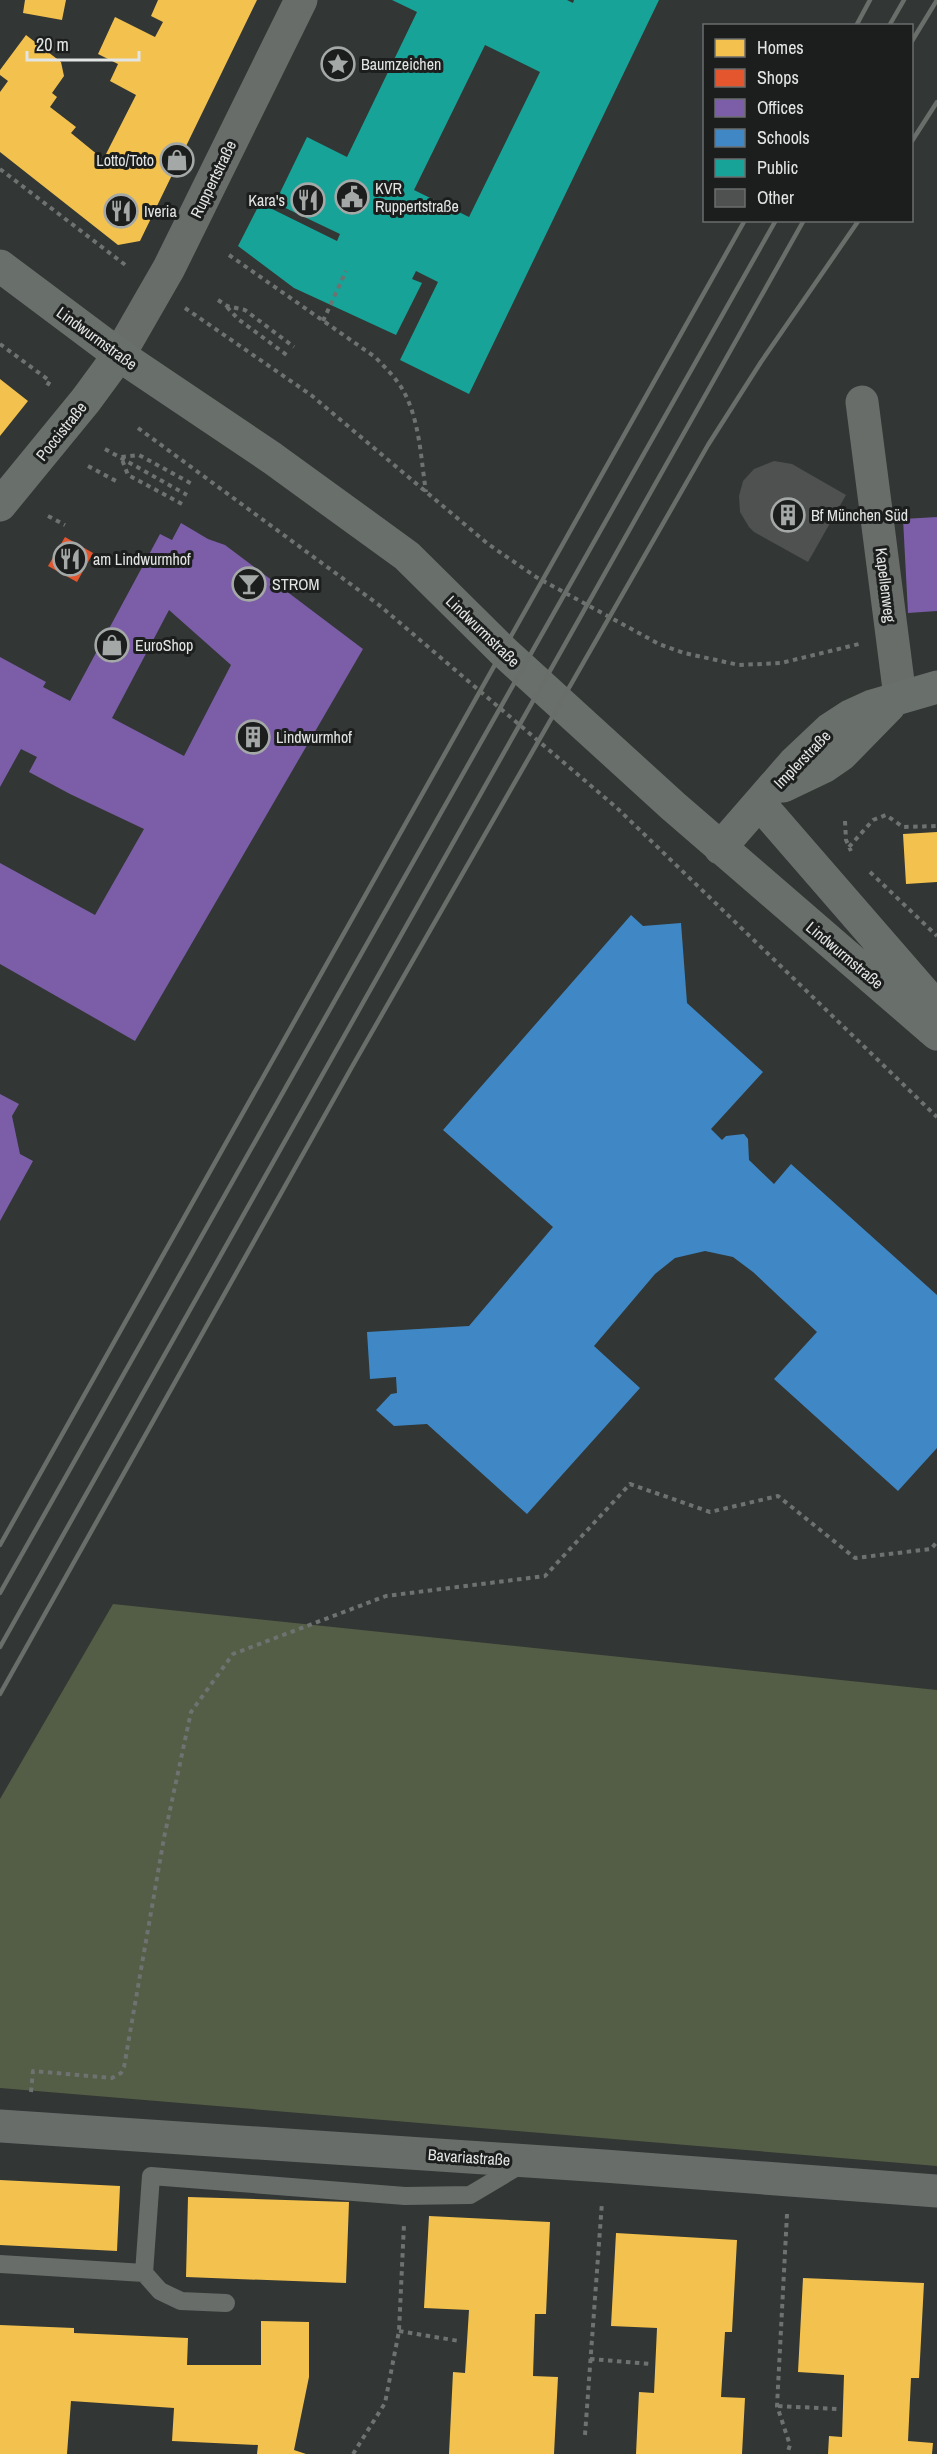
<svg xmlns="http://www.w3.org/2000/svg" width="937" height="2454" font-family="'Archivo Narrow',sans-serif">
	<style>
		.green { fill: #545d45 }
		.homes { fill: #f2c14e }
		.shops { fill: #e4572e }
		.offices { fill: #7b5ea7; fill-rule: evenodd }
		.schools { fill: #3f88c5 }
		.public { fill: #17a398; fill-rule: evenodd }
		.building { fill: #4e5150 }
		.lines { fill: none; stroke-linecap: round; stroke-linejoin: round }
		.path { stroke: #6e7270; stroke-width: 4; stroke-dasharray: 4.5 4.5; stroke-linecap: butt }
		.service { stroke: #686d6a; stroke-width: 18 }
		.minor { stroke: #686d6a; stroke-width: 33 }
		.secondary { stroke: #69706b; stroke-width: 33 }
		.rail { stroke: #696e6b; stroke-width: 4.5 }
		.labels { text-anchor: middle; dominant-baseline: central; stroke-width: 6; stroke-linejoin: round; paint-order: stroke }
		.poi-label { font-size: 16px; fill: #e2e5e4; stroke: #1b1e1d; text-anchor: start }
		.street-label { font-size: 16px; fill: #e2e5e4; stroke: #1b1e1d }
	</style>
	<rect width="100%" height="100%" fill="#323634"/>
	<!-- green -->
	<path class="green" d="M 113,1604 L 937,1690 L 937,2166 L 0,2088 L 0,1799 Z"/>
	<!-- homes -->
	<path class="homes" d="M 25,0 L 66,0 L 62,20 L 23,13 Z
		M 158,0 L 257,0 L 140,241 L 118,245 L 0,152 L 0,92 L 8,81 L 0,75 L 0,70 L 26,35 L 61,62 L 64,76 L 52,93 L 57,97 L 50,107 L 76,127 L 71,133 L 109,164 L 112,157 L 106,154 L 136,95 L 110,81 L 118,64 L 98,54 L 115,17 L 155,37 L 163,22 L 151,16 Z
		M 0,379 L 28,401 L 0,436 Z
		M 937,832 L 937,882 L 906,884 L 903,834 Z
		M 0,2180 L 120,2186 L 117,2251 L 0,2245 Z
		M 188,2197 L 349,2202 L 346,2283 L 186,2277 Z
		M 429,2216 L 550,2222 L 546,2314 L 535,2314 L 533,2376 L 558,2377 L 554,2454 L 449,2454 L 453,2372 L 465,2373 L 469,2310 L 424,2308 Z
		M 616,2233 L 737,2240 L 732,2332 L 725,2332 L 721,2397 L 745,2398 L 742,2454 L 636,2454 L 639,2392 L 654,2393 L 657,2328 L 611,2326 Z
		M 803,2278 L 924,2283 L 919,2378 L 911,2378 L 908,2441 L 933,2443 L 932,2454 L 828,2454 L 829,2436 L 842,2437 L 844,2375 L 798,2372 Z
		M 261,2321 L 309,2322 L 309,2377 L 294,2450 L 306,2454 L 257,2454 L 258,2445 L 172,2441 L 174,2408 L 71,2401 L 67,2454 L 0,2454 L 0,2325 L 74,2328 L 74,2333 L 188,2338 L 187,2365 L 261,2365 Z"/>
	<!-- shops -->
	<path class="shops" d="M 65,537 L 93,553 L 77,582 L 48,566 Z"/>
	<!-- offices -->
	<path class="offices" d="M 937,517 L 937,611 L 908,613 L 903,519 Z
		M 181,523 L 208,539 L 225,545 L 363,649 L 135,1041 L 0,964 L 0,863 L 95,915 L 144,829 L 70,794 L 29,772 L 37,757 L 21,749 L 0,787 L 0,657 L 46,682 L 43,687 L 70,701 L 160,534 L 172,540 ZM 169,610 L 231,665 L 184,756 L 112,718 Z
		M 0,1094 L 19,1104 L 12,1116 L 20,1154 L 33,1161 L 0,1221 Z"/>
	<!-- schools -->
	<path class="schools" d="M 631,915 L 643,926 L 681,923 L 687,1003 L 763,1072 L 711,1129 L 722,1140 L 726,1136 L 744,1134 L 748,1139 L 749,1160 L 774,1184 L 791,1164 L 937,1295 L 937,1448 L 898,1491 L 774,1379 L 817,1332 L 753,1272 L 733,1257 L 705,1251 L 675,1258 L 655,1274 L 594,1346 L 640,1388 L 527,1514 L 427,1424 L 394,1426 L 376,1410 L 391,1394 L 397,1393 L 396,1377 L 370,1379 L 367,1332 L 469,1326 L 553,1227 L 443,1130 Z"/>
	<!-- public -->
	<path class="public" d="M 392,0 L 567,0 L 573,3 L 574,0 L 659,0 L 469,394 L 400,360 L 438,282 L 416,271 L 412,279 L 422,283 L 396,335 L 294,288 L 238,246 L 260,203 L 337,241 L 340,234 L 275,203 L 307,137 L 347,157 L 417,12 ZM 485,45 L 540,72 L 469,217 L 414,190 Z"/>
	<!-- building -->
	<path class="building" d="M 774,461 L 792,464 L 846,495 L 808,562 L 754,532 L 749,527 L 740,512 L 739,496 L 743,481 L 754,469 Z"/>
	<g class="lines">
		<!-- path -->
		<path class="path" d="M 0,169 L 128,267
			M 229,255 L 375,357 C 386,368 397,379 404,392 C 420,422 421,460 426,492
			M 218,300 L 227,306 L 245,310 L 294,347
			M 227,307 L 238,319 L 288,356
			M 185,308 L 311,395 L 488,544 L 536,577 L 659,644 L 684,653 L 739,665 L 781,663 L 859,644
			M 323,321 L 346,271
			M 0,344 L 50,381 L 45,389
			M 138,428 L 379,605 L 617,808 L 937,1117
			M 105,449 L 187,495
			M 88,466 L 116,481
			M 182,504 L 128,475 L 121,457 L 139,455 L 194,485
			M 48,516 L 65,525
			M 845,821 L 846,840 L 851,851
			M 849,847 L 873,820 L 886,815 L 903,827 L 937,826
			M 870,872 L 937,936
			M 31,2092 L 33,2071 L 112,2078 L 121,2073 L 124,2067 L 164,1838 L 191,1712 L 233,1654 L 386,1596 L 545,1576 L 630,1484 L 710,1512 L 778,1496 L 855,1558 L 931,1549 L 937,1542
			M 787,2214 L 777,2406 L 790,2445 L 787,2454
			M 399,2331 L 459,2341
			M 590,2359 L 651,2364
			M 778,2406 L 837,2409
			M 585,2435 L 602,2202
			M 353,2454 L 385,2403 L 399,2331 L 404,2224"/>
		<!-- service -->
		<path class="service" d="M 0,2264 L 144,2273 L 151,2176 L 405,2196 L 470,2195 L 522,2164
			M 144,2273 L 160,2291 L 181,2301 L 226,2303"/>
		<!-- minor -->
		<path class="minor" d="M 119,355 L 169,268 L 301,0
			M 862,402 L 900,697
			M 0,2126 L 604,2166 L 937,2191"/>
		<!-- secondary -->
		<path class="secondary" d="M 0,266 L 119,355 L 272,458 L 407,556 L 504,652 L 673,806 L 937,1034
			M 0,505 L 86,400 L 119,355
			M 783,786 L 825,766 L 841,755 L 889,706
			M 760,804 L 937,1008
			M 720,848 L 794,763 L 830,729 L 850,716 L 872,706 L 937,687"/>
		<!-- rail -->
		<path class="rail" d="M 856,26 L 870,0
			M 889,26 L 904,0
			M 912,41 L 937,0
			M 912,141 L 937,102
			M 0,1545 L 745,220
			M 0,1593 L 776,220
			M 0,1647 L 804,220
			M 0,1694 L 353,1065 L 708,445 L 761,362 L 859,220"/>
	</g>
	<!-- icons -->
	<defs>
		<symbol id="sight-ring" viewBox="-11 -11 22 22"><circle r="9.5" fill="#1b1e1d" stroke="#a4a8a6" stroke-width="1.5"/><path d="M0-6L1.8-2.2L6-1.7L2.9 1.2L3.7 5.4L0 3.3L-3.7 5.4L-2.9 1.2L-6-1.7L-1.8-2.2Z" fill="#a4a8a6"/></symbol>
		<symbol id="shop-ring" viewBox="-11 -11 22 22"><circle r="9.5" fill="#1b1e1d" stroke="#a4a8a6" stroke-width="1.5"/><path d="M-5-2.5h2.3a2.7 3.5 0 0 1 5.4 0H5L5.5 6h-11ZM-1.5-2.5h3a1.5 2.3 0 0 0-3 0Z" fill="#a4a8a6"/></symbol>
		<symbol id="civic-ring" viewBox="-11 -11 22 22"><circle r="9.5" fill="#1b1e1d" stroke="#a4a8a6" stroke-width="1.5"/><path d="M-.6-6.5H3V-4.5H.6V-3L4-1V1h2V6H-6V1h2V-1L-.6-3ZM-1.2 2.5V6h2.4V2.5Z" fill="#a4a8a6"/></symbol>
		<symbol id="restaurant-ring" viewBox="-11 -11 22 22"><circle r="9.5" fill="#1b1e1d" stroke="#a4a8a6" stroke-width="1.5"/><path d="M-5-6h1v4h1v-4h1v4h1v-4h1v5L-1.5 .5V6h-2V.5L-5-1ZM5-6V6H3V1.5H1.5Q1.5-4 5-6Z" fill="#a4a8a6"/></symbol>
		<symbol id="building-ring" viewBox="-11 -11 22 22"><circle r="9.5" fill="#1b1e1d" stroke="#a4a8a6" stroke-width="1.5"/><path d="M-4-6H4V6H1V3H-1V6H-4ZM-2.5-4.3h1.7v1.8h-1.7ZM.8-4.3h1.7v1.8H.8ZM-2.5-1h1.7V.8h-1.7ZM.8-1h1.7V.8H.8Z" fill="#a4a8a6"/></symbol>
		<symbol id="bar-ring" viewBox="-11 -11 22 22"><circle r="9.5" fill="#1b1e1d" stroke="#a4a8a6" stroke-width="1.5"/><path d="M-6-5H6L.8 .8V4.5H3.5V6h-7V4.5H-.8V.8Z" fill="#a4a8a6"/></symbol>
	</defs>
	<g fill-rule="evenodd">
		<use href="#sight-ring" x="319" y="45" width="38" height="38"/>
		<use href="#shop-ring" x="158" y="141" width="38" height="38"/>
		<use href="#civic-ring" x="333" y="178" width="38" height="38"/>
		<use href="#restaurant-ring" x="289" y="181" width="38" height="38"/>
		<use href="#restaurant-ring" x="102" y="192" width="38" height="38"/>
		<use href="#building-ring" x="769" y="496" width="38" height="38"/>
		<use href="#restaurant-ring" x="51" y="540" width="38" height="38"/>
		<use href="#bar-ring" x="230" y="565" width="38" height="38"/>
		<use href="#shop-ring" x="93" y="626" width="38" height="38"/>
		<use href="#building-ring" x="234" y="718" width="38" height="38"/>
	</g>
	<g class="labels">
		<!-- poi labels -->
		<g class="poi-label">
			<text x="361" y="64">Baumzeichen</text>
			<text x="154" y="160" text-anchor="end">Lotto/Toto</text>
			<text x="375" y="188">KVR<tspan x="375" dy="18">Ruppertstraße</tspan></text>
			<text x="285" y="200" text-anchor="end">Kara's</text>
			<text x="144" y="211">Iveria</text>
			<text x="811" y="515">Bf München Süd</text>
			<text x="93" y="559">am Lindwurmhof</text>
			<text x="272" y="584">STROM</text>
			<text x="135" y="645">EuroShop</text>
			<text x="276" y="737">Lindwurmhof</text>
		</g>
		<!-- street labels -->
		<g class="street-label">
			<text transform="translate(213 179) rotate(-64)">Ruppertstraße</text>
			<text transform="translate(97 338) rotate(36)">Lindwurmstraße</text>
			<text transform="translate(61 431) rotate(-51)">Poccistraße</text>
			<text transform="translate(886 585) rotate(83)">Kapellenweg</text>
			<text transform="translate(483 631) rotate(44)">Lindwurmstraße</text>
			<text transform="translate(802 759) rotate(-46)">Implerstraße</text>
			<text transform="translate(845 955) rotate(40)">Lindwurmstraße</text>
			<text transform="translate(469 2157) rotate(4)">Bavariastraße</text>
		</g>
	</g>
	<!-- legend -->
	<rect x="703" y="24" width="210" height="198" fill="#1b1e1d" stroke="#6b6e6d" stroke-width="1.5"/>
	<rect x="715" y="39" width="30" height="18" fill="#f2c14e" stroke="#6b6e6d" stroke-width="1.5"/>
	<text x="757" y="54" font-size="18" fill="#e2e5e4">Homes</text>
	<rect x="715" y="69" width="30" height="18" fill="#e4572e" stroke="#6b6e6d" stroke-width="1.5"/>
	<text x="757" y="84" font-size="18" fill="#e2e5e4">Shops</text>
	<rect x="715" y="99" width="30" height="18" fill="#7b5ea7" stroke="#6b6e6d" stroke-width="1.5"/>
	<text x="757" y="114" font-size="18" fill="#e2e5e4">Offices</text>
	<rect x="715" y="129" width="30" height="18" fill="#3f88c5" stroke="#6b6e6d" stroke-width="1.5"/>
	<text x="757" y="144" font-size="18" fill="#e2e5e4">Schools</text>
	<rect x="715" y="159" width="30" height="18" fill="#17a398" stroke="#6b6e6d" stroke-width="1.5"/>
	<text x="757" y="174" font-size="18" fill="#e2e5e4">Public</text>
	<rect x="715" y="189" width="30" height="18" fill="#4e5150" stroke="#6b6e6d" stroke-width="1.5"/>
	<text x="757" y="204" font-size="18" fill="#e2e5e4">Other</text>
	<!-- scale -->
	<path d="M27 51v9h112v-9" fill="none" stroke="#e2e5e4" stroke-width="3"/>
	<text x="36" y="51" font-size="18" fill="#e2e5e4" stroke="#1b1e1d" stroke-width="4.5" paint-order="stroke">20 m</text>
</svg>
